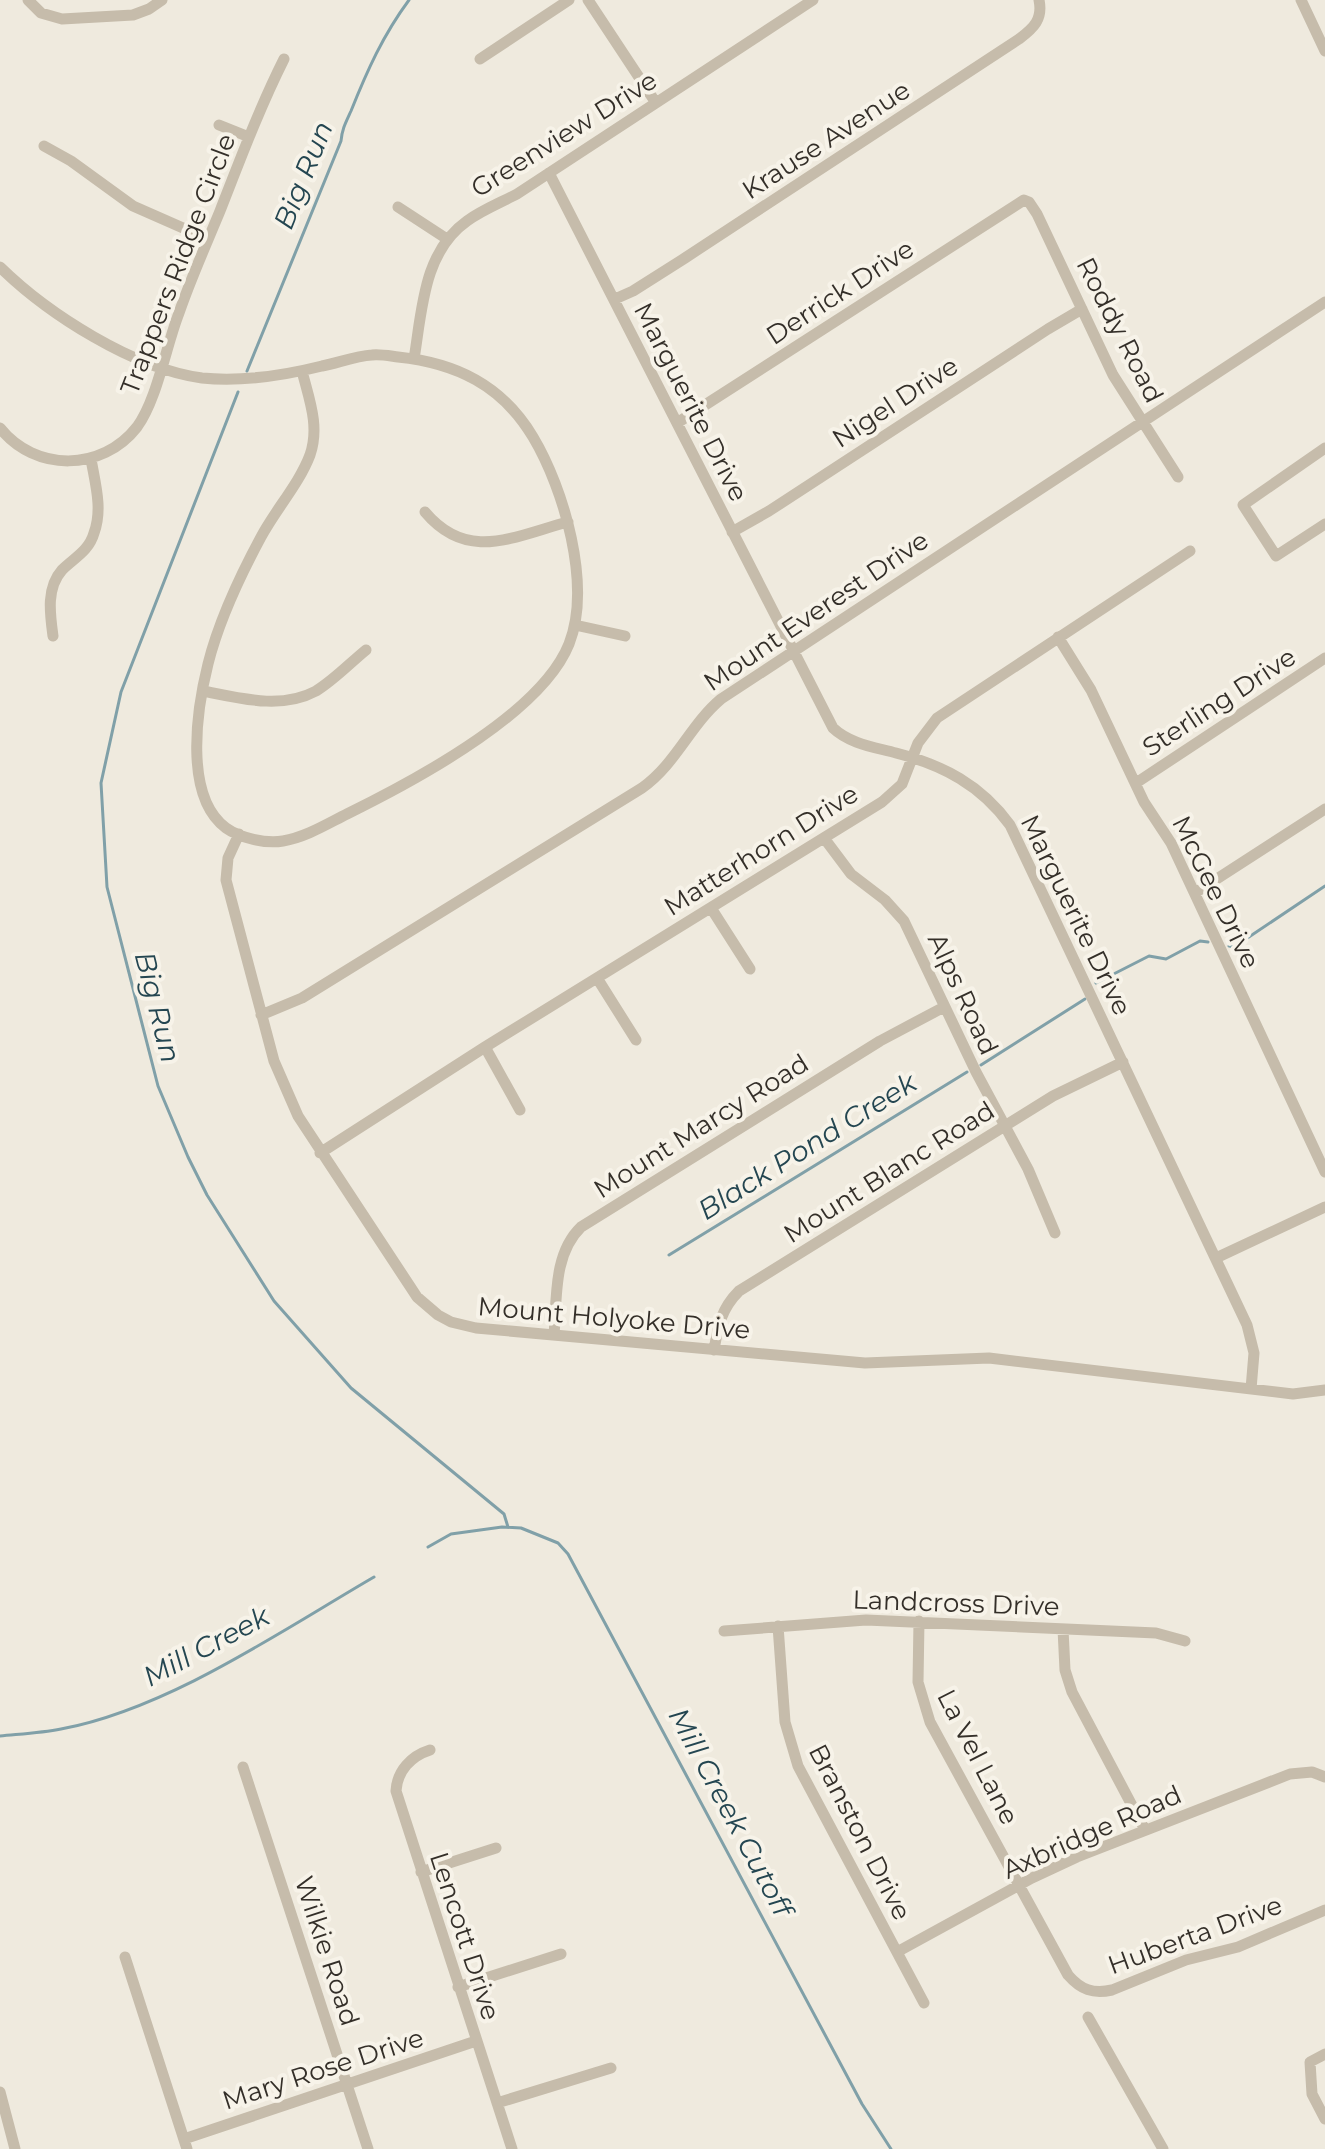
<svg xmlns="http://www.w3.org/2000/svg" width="1325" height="2149" font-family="Montserrat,sans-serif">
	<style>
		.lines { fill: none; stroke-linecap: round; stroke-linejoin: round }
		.stream { stroke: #80a0a8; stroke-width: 3 }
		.minor { stroke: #c6bcab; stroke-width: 11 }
		.labels { text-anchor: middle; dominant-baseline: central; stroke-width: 8; stroke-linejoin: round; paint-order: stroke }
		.street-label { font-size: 26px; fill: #342f29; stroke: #f7f3e9 }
		.water-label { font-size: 28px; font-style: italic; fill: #244651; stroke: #f7f3e9 }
	</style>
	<rect width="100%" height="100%" fill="#efeade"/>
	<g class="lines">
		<!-- stream -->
		<path class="stream" d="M 247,371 L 341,141 C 342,129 346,122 351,111 C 367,71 383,35 409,0
			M 238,392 L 121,692 L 101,783 L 107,887 L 158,1086 L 188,1157 L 207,1195 L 274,1301 L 351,1388 L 504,1514 L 508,1527
			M 1229,946 L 1234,947 L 1325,886
			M 1096,983 L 1149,956 L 1166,959 L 1200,941 L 1208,942
			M 981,1065 L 1085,999
			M 669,1255 L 967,1072
			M 428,1547 L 451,1534 L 502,1527 L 521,1528 L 558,1543 L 568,1554 L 862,2104 L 891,2149
			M 0,1736 C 20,1734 41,1733 61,1729 C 168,1709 281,1631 374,1577"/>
		<!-- minor -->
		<path class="minor" d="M 28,0 L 41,13 L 62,19 L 133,15 L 149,9 L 162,0
			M 588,0 L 656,103
			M 1301,0 L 1325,51
			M 480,59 L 569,0
			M 219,125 L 249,137
			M 44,146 L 71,161 L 133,206 L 208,239
			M 549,173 L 833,728 C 850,744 874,747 896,753 C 943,765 981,785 1010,825 L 1247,1325 L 1254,1353 L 1251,1389
			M 398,207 L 447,239
			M 0,267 C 48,314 134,369 202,378 C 243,382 282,376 322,366 C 338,363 355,356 372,355 C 380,354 390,356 398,357 C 456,363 502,385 533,437 C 564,489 592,585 569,644 C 541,714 412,782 347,814 C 327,824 306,837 283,841 C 266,844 240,838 226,828 C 183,796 197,708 208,664 C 219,620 240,576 261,537 C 276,509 299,484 310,455 C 320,426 309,399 302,371
			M 615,299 L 633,291 L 685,258 L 1019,39 C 1034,28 1043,19 1039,0
			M 414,359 C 422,311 423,252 467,221 C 482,210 500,203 517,194 L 813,0
			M 677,423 L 1024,200 L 1029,202 L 1037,214 L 1113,375 L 1178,477
			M 0,428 C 35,472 102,472 137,427 C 157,400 166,346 179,313 C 191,278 206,245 220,211 C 240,160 259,109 284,59
			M 1325,448 L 1243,505 L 1276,556 L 1325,524
			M 425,512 C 468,563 514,536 568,522
			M 732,532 L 769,511 L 1048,329 L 1082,309
			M 575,625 L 625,636
			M 53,636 C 50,614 46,588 62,570 C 74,558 89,551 94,533 C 103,509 95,483 91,459
			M 1058,637 L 1091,690 L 1144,802 L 1171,843 L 1325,1172
			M 203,691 C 239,698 281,710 316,691 C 334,680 350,663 366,650
			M 1136,783 L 1325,658
			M 239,834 L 228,858 L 226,880 L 274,1061 L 298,1116 L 417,1297 L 438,1315 L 451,1322 L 476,1328 L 865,1363 L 989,1358 L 1293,1394 L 1325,1390
			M 824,838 L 851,874 L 885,900 L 904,921 L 976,1072 L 1028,1169 L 1055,1233
			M 1195,893 L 1325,809
			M 711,908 L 750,969
			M 597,978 L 636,1040
			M 261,1015 L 302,998 L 642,788 C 676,764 690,725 721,699 L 1325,302
			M 485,1047 L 520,1110
			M 320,1153 L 485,1047 L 882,802 L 902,784 L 918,743 L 937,718 L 1190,551
			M 1216,1258 L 1325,1207
			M 554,1335 C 557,1299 553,1254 581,1227 L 880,1041 L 944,1007
			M 714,1350 C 718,1326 721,1309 739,1291 L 1053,1096 L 1123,1062
			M 919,1621 L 918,1682 L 930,1722 L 1068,1975 C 1081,1990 1093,1994 1112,1990 L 1186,1960 L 1238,1947 L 1325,1910
			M 778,1626 L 785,1722 L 798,1766 L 924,2003
			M 1063,1629 L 1065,1670 L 1072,1692 L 1145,1830
			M 724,1631 L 866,1620 L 1156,1633 L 1185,1641
			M 430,1750 C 411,1756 397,1771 396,1791 L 512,2149
			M 243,1767 L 368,2149
			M 421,1872 L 496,1848
			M 897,1952 L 1032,1878 L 1077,1857 L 1290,1774 L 1312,1772 L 1325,1777
			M 125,1957 L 187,2149
			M 458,1987 L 561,1954
			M 1088,2017 L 1163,2149
			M 1325,2054 L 1310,2062 L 1312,2094 L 1325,2119
			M 0,2092 L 15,2149
			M 497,2103 L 611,2068
			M 184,2139 L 476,2041"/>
	</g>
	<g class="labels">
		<!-- street labels -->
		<g class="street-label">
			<text transform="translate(564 134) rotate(-32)">Greenview Drive</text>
			<text transform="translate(826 140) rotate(-33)">Krause Avenue</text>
			<text transform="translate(178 264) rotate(-69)">Trappers Ridge Circle</text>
			<text transform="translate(840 292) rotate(-33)">Derrick Drive</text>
			<text transform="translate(1120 330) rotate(63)">Roddy Road</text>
			<text transform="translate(691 402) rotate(63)">Marguerite Drive</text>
			<text transform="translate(895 402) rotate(-33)">Nigel Drive</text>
			<text transform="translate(816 611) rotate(-34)">Mount Everest Drive</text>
			<text transform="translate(1219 702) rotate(-33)">Sterling Drive</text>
			<text transform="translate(761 850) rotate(-32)">Matterhorn Drive</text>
			<text transform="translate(1216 892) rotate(64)">McGee Drive</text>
			<text transform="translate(1076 915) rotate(64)">Marguerite Drive</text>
			<text transform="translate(963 994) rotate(65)">Alps Road</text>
			<text transform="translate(701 1126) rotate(-32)">Mount Marcy Road</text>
			<text transform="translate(889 1172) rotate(-32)">Mount Blanc Road</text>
			<text transform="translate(614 1318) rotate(5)">Mount Holyoke Drive</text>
			<text transform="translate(956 1603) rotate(2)">Landcross Drive</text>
			<text transform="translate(978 1757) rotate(63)">La Vel Lane</text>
			<text transform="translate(860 1832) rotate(63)">Branston Drive</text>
			<text transform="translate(1092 1832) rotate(-24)">Axbridge Road</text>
			<text transform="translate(1195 1935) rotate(-20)">Huberta Drive</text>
			<text transform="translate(465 1936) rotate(72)">Lencott Drive</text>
			<text transform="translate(327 1951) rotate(72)">Wilkie Road</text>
			<text transform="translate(323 2069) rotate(-18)">Mary Rose Drive</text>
		</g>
		<!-- water labels -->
		<g class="water-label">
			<text transform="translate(303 175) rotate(-68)">Big Run</text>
			<text transform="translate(158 1007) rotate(76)">Big Run</text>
			<text transform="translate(807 1146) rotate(-32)">Black Pond Creek</text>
			<text transform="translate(206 1646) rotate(-28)">Mill Creek</text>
			<text transform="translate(731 1812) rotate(62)">Mill Creek Cutoff</text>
		</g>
	</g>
</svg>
